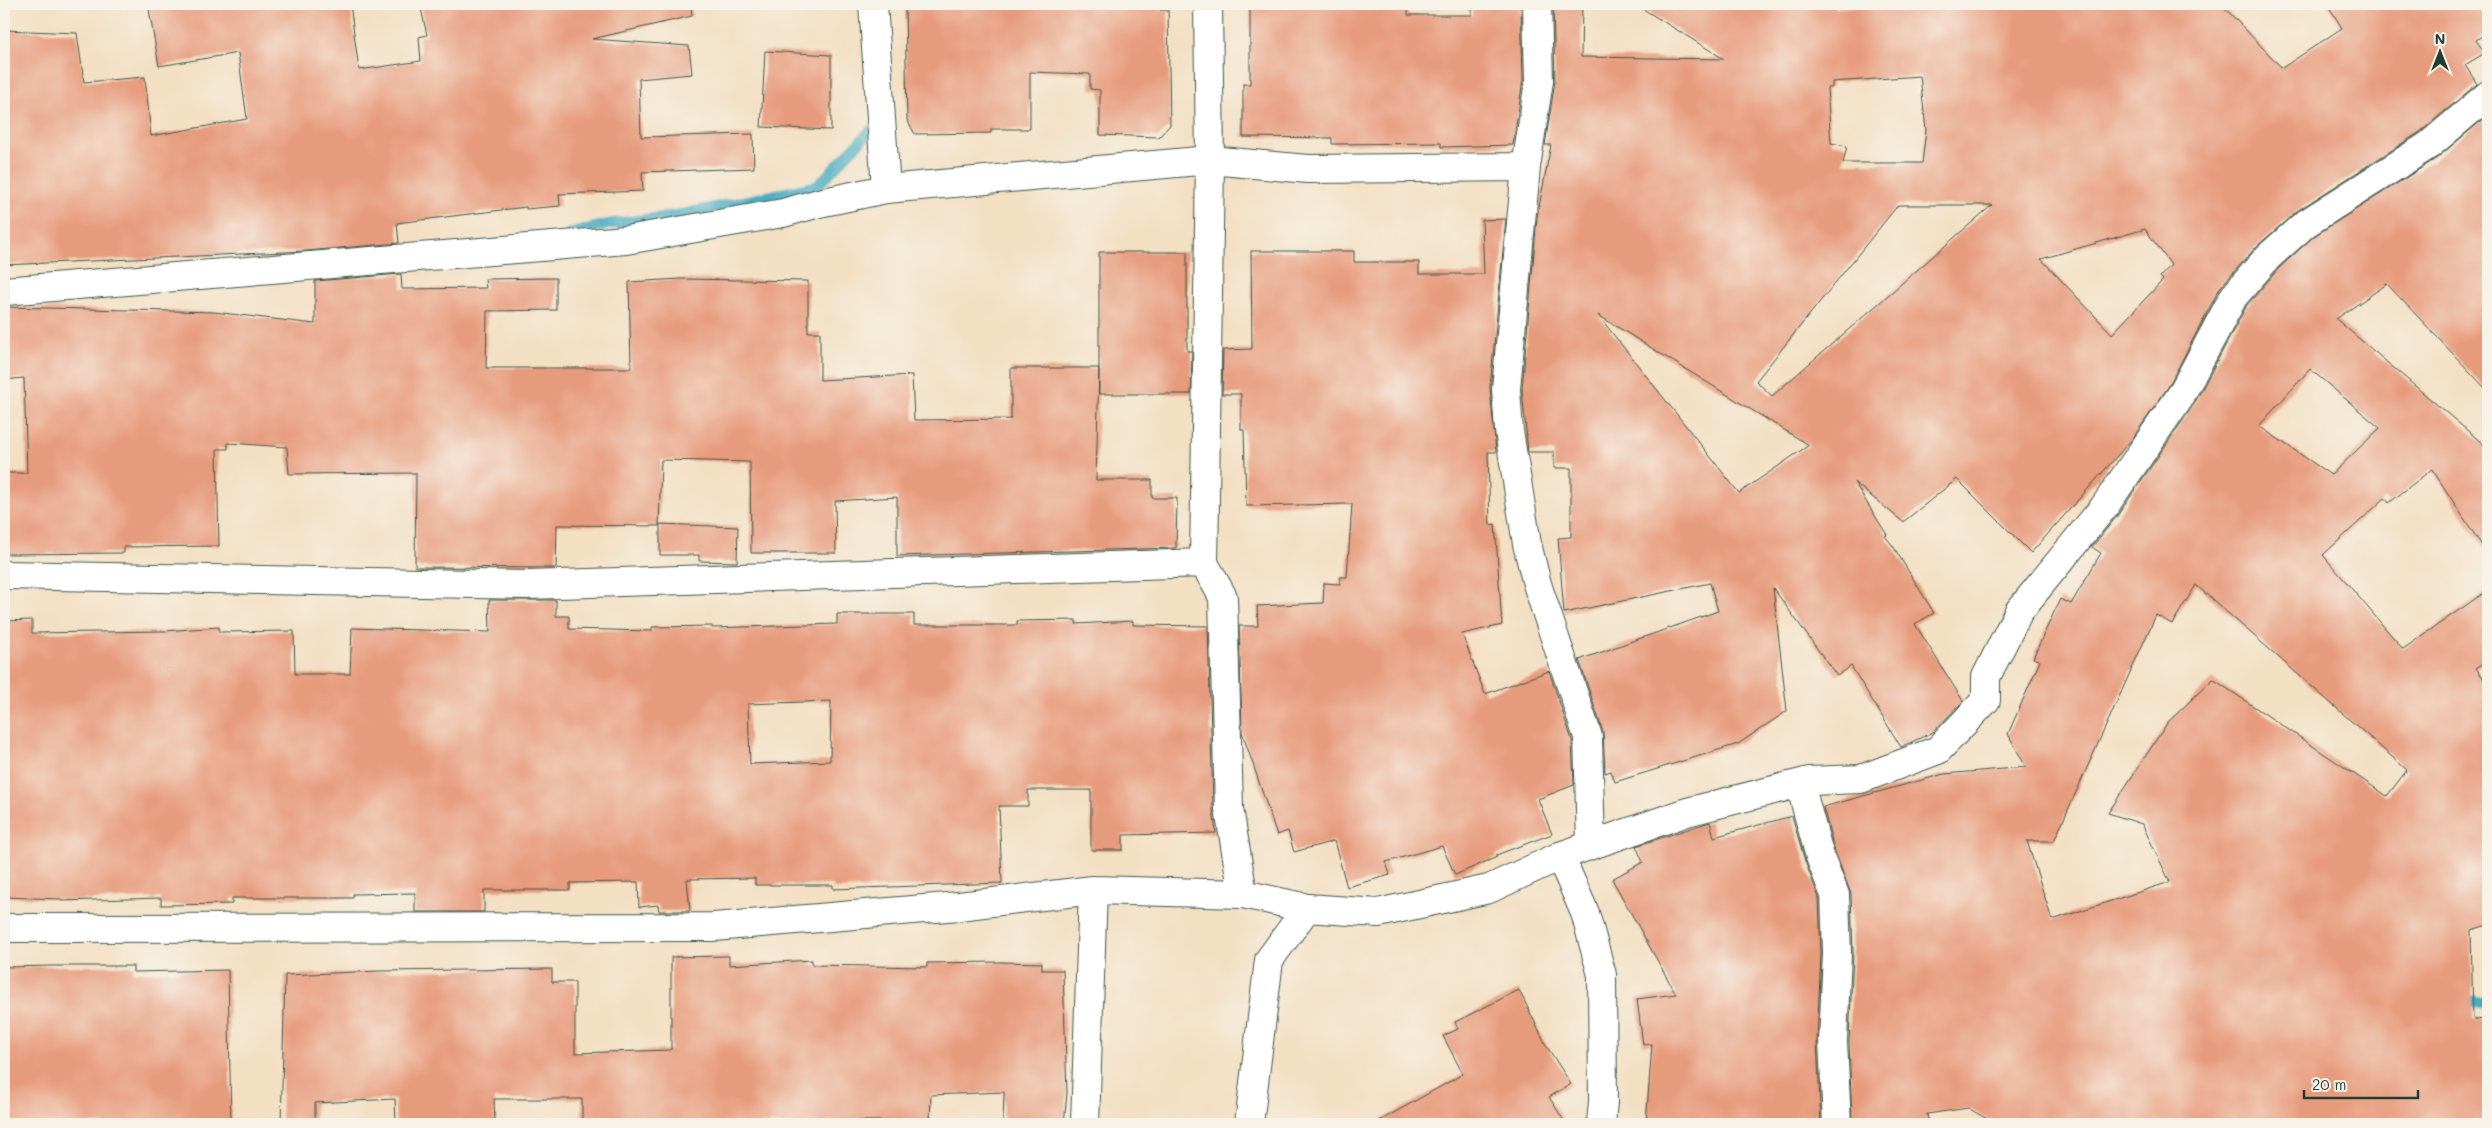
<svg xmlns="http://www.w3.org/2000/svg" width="2492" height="1128" font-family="Mali,sans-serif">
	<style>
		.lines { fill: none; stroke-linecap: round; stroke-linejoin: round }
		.stream { stroke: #3fa8c0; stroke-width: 11 }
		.building { fill: #e79b7d; fill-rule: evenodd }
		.street-casing { stroke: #3f5549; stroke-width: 30 }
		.secondary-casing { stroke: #3f5549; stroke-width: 30 }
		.street { stroke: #fff; stroke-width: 28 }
		.secondary { stroke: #fff; stroke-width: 28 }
	</style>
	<rect width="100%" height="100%" fill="#f7f3e8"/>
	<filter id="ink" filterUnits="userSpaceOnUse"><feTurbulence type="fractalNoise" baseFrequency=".02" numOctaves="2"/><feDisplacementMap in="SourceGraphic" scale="10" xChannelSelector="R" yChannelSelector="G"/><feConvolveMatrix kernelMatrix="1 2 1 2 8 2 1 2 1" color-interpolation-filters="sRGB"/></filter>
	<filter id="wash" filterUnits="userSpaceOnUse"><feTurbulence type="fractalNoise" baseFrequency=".0096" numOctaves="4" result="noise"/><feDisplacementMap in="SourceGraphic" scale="20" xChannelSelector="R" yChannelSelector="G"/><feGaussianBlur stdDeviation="1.12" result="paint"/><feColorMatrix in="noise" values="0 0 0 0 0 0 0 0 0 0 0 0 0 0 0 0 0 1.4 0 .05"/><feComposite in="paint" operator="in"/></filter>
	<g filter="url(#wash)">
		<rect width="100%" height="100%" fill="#f3dfc2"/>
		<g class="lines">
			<!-- stream -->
			<path class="stream" d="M 570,233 L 610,224 L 674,216 L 817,186 L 878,123
				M 2459,1003 L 2474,1001 L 2488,1004"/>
		</g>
		<g id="blocks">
			<!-- building -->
			<path class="building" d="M 148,4 L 350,4 L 359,70 L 421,61 L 419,37 L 427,35 L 420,4 L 691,4 L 692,16 L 592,39 L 689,46 L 692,74 L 639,79 L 641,137 L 753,134 L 754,168 L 642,172 L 643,191 L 559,194 L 560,206 L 526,209 L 526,207 L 397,223 L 399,243 L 306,251 L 4,265 L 4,30 L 77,33 L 84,82 L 145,77 L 151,136 L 247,119 L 238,53 L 159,66 Z
				M 905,4 L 1160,4 L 1160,10 L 1168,10 L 1170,125 L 1159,137 L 1100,135 L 1100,90 L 1090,89 L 1090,74 L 1030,72 L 1030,129 L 991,129 L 991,133 L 915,134 L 907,120 Z
				M 1250,4 L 1408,4 L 1408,15 L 1472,15 L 1472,4 L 1521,4 L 1523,80 L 1513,145 L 1441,147 L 1441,143 L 1332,144 L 1332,138 L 1243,137 L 1243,84 L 1250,84 Z
				M 1553,4 L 1582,4 L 1581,57 L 1724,59 L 1635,4 L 1834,4 L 1834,8 L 1878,4 L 2221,4 L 2282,68 L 2342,28 L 2327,4 L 2488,4 L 2488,32 L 2476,40 L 2485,53 L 2465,65 L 2477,84 L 2420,132 L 2297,211 L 2256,247 L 2220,288 L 2168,387 L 2133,438 L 2031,553 L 1957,479 L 1903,522 L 1854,482 L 1887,535 L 1885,536 L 1893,546 L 1934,613 L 1915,624 L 1963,701 L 1933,732 L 1901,747 L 1851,666 L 1837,676 L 1773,588 L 1787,711 L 1738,744 L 1615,782 L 1611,771 L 1605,773 L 1603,732 L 1579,660 L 1718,611 L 1710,583 L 1564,613 L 1558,538 L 1571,537 L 1571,468 L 1554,468 L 1554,452 L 1528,452 L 1522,389 L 1537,217 L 1551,145 L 1545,145 L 1555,81 ZM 1920,76 L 1926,130 L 1922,163 L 1843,163 L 1847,146 L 1831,143 L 1827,88 L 1832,88 L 1832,82 ZM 1898,205 L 1992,205 L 1772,396 L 1756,381 ZM 2145,229 L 2171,265 L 2160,277 L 2163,280 L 2112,334 L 2041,259 ZM 1598,315 L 1794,436 L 1809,445 L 1739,493 Z
				M 765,51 L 831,55 L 831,130 L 761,127 Z
				M 2488,115 L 2488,391 L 2387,284 L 2336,319 L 2488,448 L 2488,555 L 2432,469 L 2389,503 L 2385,498 L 2323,555 L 2403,649 L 2488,590 L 2488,660 L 2476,668 L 2488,685 L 2488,925 L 2471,930 L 2473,1019 L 2488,1020 L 2488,1124 L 1996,1124 L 1968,1108 L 1927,1114 L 1929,1124 L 1852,1124 L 1849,1041 L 1853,954 L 1851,894 L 1835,852 L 1823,807 L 1944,774 L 2026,767 L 2008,734 L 2040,661 L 2033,658 L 2060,599 L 2071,604 L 2101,553 L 2092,547 L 2117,516 L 2194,404 L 2247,305 L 2279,268 L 2314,236 L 2437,158 ZM 2310,369 L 2380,428 L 2331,475 L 2259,426 ZM 2196,585 L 2407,770 L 2387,796 L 2213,679 L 2168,722 L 2108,813 L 2142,824 L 2170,882 L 2052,920 L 2027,841 L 2054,841 L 2156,615 L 2172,624 Z
				M 1506,219 L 1490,388 L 1496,452 L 1488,452 L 1490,525 L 1495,524 L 1502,625 L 1462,634 L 1485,694 L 1549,671 L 1572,740 L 1574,785 L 1538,799 L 1552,834 L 1496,855 L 1497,857 L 1455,875 L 1442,846 L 1386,862 L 1390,875 L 1347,887 L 1334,841 L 1294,852 L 1288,831 L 1277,835 L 1242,732 L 1239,626 L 1258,626 L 1257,606 L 1323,603 L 1324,583 L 1340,584 L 1340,577 L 1347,577 L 1352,504 L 1246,506 L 1244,430 L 1241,430 L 1241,394 L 1222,394 L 1223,350 L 1252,349 L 1251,251 L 1354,251 L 1354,262 L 1419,262 L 1419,274 L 1484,274 L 1482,220 Z
				M 1099,252 L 1187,252 L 1187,351 L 1192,351 L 1191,394 L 1099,394 Z
				M 401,274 L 402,289 L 486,288 L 485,279 L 556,278 L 556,310 L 487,311 L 486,368 L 631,368 L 629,282 L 680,279 L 808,281 L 808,332 L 820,332 L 820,380 L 912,375 L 914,420 L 1011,419 L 1011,368 L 1099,368 L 1096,480 L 1152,480 L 1152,498 L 1177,498 L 1176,548 L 897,556 L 897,497 L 835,501 L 836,553 L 751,553 L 750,462 L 661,460 L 659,526 L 557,525 L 556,568 L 415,567 L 416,473 L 289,474 L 287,447 L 228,443 L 228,449 L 217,449 L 219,546 L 124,547 L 124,553 L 4,554 L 4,473 L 27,473 L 24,378 L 4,380 L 4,307 L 214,312 L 315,324 L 315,281 Z
				M 660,524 L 738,527 L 737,562 L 699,561 L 699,555 L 660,555 Z
				M 489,600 L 556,600 L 556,616 L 569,616 L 569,629 L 652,631 L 652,627 L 712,626 L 712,628 L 837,624 L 837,614 L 914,614 L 914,625 L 1017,625 L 1017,621 L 1076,620 L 1076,624 L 1133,621 L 1133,625 L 1208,626 L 1213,810 L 1216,833 L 1123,835 L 1123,850 L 1091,850 L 1091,790 L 1028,790 L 1028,806 L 999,806 L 1002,883 L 833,889 L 833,885 L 755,885 L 755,878 L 687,879 L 690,911 L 659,911 L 658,905 L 639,907 L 638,882 L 570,883 L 570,890 L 484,890 L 484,912 L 415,912 L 415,893 L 353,894 L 353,898 L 232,898 L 232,904 L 161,905 L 161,898 L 61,901 L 61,899 L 4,897 L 4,621 L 32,620 L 32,633 L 164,631 L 219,627 L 219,632 L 294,631 L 295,674 L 350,674 L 352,628 L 490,632 ZM 831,701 L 830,761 L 750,764 L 748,704 Z
				M 1792,816 L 1805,861 L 1819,898 L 1821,953 L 1817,1042 L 1821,1124 L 1646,1124 L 1652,1044 L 1643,1045 L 1637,999 L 1676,994 L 1612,879 L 1643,862 L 1636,846 L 1710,822 L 1714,837 Z
				M 729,956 L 729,965 L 812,960 L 812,965 L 927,967 L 927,963 L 1000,962 L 1042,963 L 1042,970 L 1063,970 L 1067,1093 L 1064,1124 L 1003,1124 L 1004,1092 L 931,1095 L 930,1121 L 827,1121 L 827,1124 L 582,1124 L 582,1099 L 494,1099 L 495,1124 L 396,1124 L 395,1099 L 315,1103 L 315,1124 L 281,1124 L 285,975 L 379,971 L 552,969 L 552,982 L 575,982 L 575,1053 L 671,1050 L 671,957 Z
				M 52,966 L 133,966 L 133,972 L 228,970 L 231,1124 L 4,1124 L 4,967 Z
				M 1519,990 L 1546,1045 L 1571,1084 L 1549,1097 L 1566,1124 L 1374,1124 L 1463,1074 L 1443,1036 L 1458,1029 L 1455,1022 Z"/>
		</g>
	</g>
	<g filter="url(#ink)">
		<use href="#blocks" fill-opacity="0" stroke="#3f5549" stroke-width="1"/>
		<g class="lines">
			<defs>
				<path id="street" d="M 873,4 L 886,189
					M 1208,4 L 1210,160 L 1204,563 L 1223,597 L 1229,809 L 1243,894
					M 1537,4 L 1539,81 L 1526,167 L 1506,389 L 1509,431 L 1527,544 L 1537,584 L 1588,737 L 1591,845
					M 4,291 L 626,240 L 783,213 L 819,203 L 886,189 L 1210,160 L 1308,169 L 1526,167
					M 4,575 L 528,585 L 1204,563
					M 1800,784 L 1820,857 L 1835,895 L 1837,953 L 1833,1041 L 1837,1124
					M 1560,856 L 1585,913 L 1602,975 L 1603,1101 L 1601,1124
					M 4,928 L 714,927 L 959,906 L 1093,890 L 1243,894 L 1307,908
					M 1085,1124 L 1093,890"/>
				<path id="secondary" d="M 1249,1124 L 1269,960 L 1307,908 L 1378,913 L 1489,889 L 1560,856 L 1687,812 L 1809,781 L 1861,779 L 1938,750 L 1986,700 L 1986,677 L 2019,611 L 2104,507 L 2181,395 L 2234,296 L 2268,257 L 2305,224 L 2429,145 L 2488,95"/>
			</defs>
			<!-- street casing -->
			<use href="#street" class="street-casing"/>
			<!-- secondary casing -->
			<use href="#secondary" class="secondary-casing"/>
			<!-- street -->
			<use href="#street" class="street"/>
			<!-- secondary -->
			<use href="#secondary" class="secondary"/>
		</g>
	</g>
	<!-- margin -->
	<rect width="2492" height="1128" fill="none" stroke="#f7f3e8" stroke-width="20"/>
	<!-- north arrow -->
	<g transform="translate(2440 52)" stroke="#f7f3e8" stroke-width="4" paint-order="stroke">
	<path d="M0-4L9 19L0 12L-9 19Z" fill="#1f3d34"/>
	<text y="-8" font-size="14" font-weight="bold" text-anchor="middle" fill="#1f3d34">N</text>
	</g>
	<!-- scale -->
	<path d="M2304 1090v8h114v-8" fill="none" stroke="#1f3d34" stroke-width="2.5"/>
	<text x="2312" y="1090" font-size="15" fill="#1f3d34" stroke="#f7f3e8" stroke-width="4" paint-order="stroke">20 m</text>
</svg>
